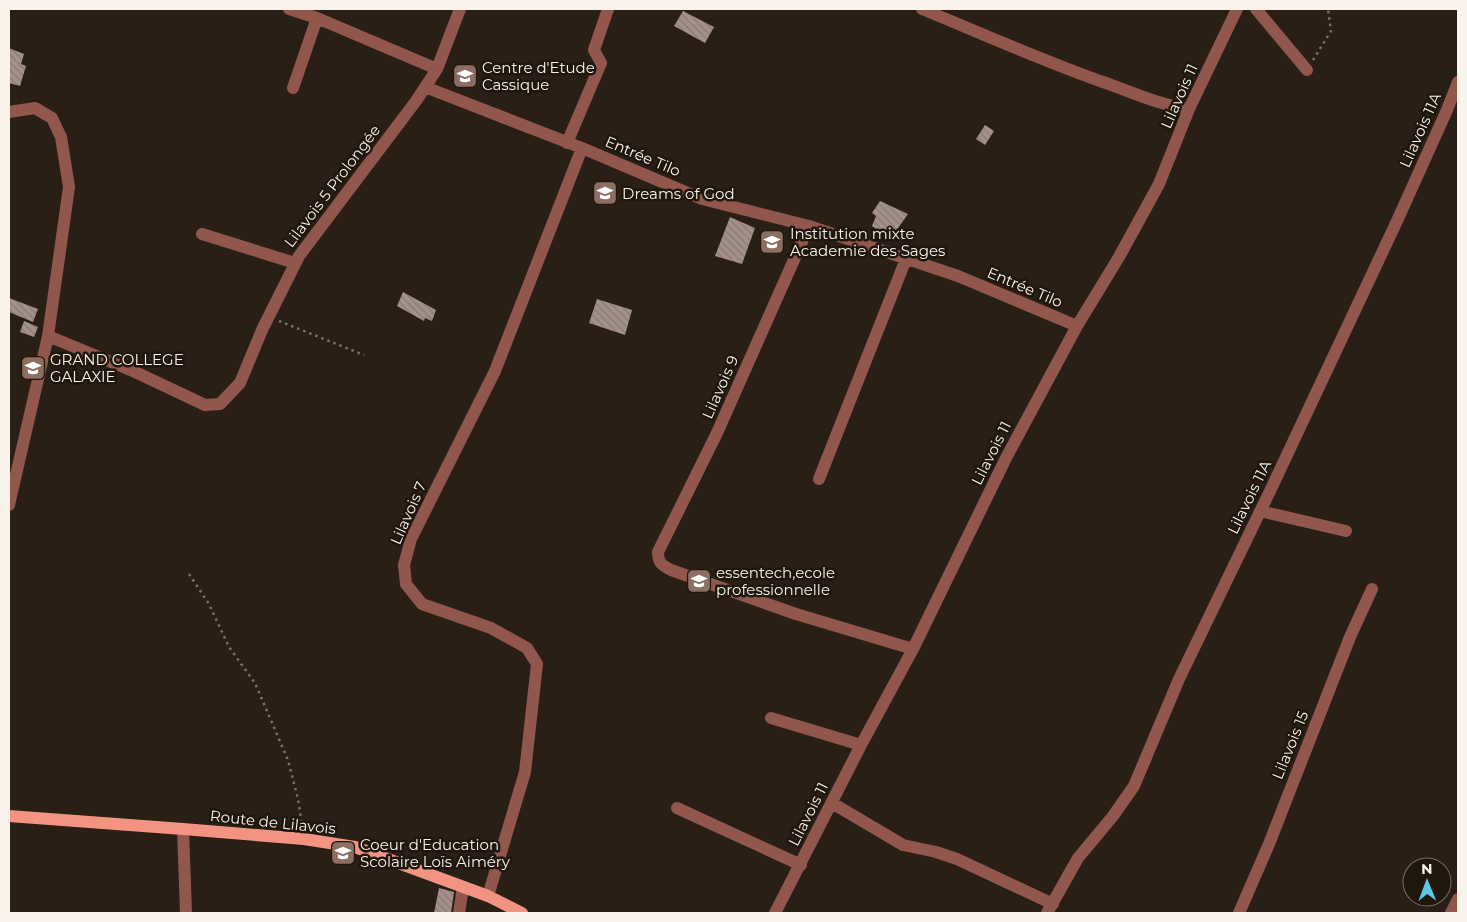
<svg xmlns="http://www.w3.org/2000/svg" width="1467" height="922" font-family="Montserrat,sans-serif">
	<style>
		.building { fill: url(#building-back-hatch) }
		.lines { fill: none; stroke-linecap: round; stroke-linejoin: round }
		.path { stroke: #7a7169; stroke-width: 2.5; stroke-dasharray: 2.5 4; stroke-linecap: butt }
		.minor { stroke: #91574d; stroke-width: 12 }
		.major { stroke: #f39483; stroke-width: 12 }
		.labels { text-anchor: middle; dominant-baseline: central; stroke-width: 5; stroke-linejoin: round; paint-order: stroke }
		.poi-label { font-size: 15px; fill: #faf3ec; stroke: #1f160c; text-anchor: start }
		.street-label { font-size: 15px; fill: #faf3ec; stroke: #1f160c }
	</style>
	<defs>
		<pattern id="building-back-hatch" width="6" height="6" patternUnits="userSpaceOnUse" patternTransform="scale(1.25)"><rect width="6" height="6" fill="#a3918a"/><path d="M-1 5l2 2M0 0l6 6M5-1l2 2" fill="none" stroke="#897b76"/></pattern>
	</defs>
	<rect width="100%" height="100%" fill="#291f15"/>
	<!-- building -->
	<path class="building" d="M 683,11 L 714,27 L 705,43 L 674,26 Z
		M 9,48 L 24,54 L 21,64 L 26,66 L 20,86 L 9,83 Z
		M 985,125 L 994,131 L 985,145 L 976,139 Z
		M 880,201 L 908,214 L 889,241 L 880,237 L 882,233 L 872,226 L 876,216 L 872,213 Z
		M 730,217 L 755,228 L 742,264 L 715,256 Z
		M 403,292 L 436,310 L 432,321 L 425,318 L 424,321 L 397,306 Z
		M 9,298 L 38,309 L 33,322 L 9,312 Z
		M 597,299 L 632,310 L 625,335 L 589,323 Z
		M 24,321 L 38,327 L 34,337 L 20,332 Z
		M 439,888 L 454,892 L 451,913 L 434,913 Z"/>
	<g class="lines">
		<!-- path -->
		<path class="path" d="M 1313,60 L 1331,31 L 1328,9
			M 279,321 L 364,355
			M 189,574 L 209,604 L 229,647 L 255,683 L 288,760 L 298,799 L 302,825"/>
		<!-- minor -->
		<path class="minor" d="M 289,9 L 317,18 L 437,69
			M 922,9 C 983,34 1043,61 1106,83 C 1133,93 1160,105 1189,109
			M 1256,9 L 1307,70
			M 425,87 L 582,148 L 702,199 L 809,226 L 958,276 L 1077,326
			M 293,88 L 317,18
			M 9,112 L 35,108 L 52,118 L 61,137 L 69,187 L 48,336 L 9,505
			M 567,143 L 601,63 L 594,50 L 608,9
			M 809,226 L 717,433 L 658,552 C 658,562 661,565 671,570 L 796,614 L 913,649
			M 202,234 L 295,263
			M 48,336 L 133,371 L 205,405 L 220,404 L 240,383 L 262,330 L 299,256 L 416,101 L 437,69 L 460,9
			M 819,479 L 906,259
			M 1260,511 L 1346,531
			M 771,718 L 861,745
			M 832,803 L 903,845 L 936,852 L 957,859 L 1053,904
			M 677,808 L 801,865
			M 183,829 L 186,913
			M 488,896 L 525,772 L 537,664 L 527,648 L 491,628 L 422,604 L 406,584 L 404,565 L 411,539 L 495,371 L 582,148
			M 459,913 L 463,887
			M 775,913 L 861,745 L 913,649 L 1006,458 L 1077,326 L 1119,257 L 1159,184 L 1189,109 L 1237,9
			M 1047,913 L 1078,858 L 1113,816 L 1134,786 L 1179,679 L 1271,489 L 1397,221 L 1447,110 L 1458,82
			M 1239,913 L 1269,844 L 1350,637 L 1372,589
			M 1451,913 L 1458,899"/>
		<!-- major -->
		<path class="major" d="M 9,816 L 183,829 L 304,839 L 355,847 L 488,896 L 522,913"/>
	</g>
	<!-- icons -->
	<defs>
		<symbol id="school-square" viewBox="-11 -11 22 22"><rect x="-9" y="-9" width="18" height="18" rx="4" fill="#8d6e63" stroke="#1f160c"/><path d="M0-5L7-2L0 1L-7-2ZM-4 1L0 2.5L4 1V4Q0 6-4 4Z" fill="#fff"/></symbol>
		<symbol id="university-square" viewBox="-11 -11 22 22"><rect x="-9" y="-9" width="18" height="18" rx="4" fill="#8d6e63" stroke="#1f160c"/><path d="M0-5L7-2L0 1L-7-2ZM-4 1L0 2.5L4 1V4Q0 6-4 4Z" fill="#fff"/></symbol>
	</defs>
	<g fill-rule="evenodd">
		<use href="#school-square" x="451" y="62" width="28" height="28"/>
		<use href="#school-square" x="591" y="179" width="28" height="28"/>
		<use href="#school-square" x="758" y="228" width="28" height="28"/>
		<use href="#university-square" x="19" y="354" width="28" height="28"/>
		<use href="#school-square" x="685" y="567" width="28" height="28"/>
		<use href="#school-square" x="329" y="839" width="28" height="28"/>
	</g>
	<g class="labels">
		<!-- poi labels -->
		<g class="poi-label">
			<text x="482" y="67">Centre d'Etude<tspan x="482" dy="17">Cassique</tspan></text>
			<text x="622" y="193">Dreams of God</text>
			<text x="790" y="233">Institution mixte<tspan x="790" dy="17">Academie des Sages</tspan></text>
			<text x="50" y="359">GRAND COLLEGE<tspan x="50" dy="17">GALAXIE</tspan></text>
			<text x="716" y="572">essentech,ecole<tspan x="716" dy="17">professionnelle</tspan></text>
			<text x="360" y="844">Coeur d'Education<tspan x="360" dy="17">Scolaire Loïs Aiméry</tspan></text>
		</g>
		<!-- street labels -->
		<g class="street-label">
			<text transform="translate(1179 96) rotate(-66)">Lilavois 11</text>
			<text transform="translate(1420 130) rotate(-66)">Lilavois 11A</text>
			<text transform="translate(643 156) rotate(23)">Entrée Tilo</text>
			<text transform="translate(332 186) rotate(-53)">Lilavois 5 Prolongée</text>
			<text transform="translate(1025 287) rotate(23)">Entrée Tilo</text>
			<text transform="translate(720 387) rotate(-66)">Lilavois 9</text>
			<text transform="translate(991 453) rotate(-63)">Lilavois 11</text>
			<text transform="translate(1249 497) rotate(-64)">Lilavois 11A</text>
			<text transform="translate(408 513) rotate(-66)">Lilavois 7</text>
			<text transform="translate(1290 745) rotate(-68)">Lilavois 15</text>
			<text transform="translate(808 814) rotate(-63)">Lilavois 11</text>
			<text transform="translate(273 822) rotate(6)">Route de Lilavois</text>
		</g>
	</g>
	<!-- border -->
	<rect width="1467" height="922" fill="none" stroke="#faf3ec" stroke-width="20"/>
	<!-- north arrow -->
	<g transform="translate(1427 882) rotate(359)"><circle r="24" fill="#1f160c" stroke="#776e66"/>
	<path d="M0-4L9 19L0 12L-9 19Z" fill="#5ac8e6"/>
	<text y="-8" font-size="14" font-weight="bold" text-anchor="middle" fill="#faf3ec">N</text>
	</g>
</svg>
